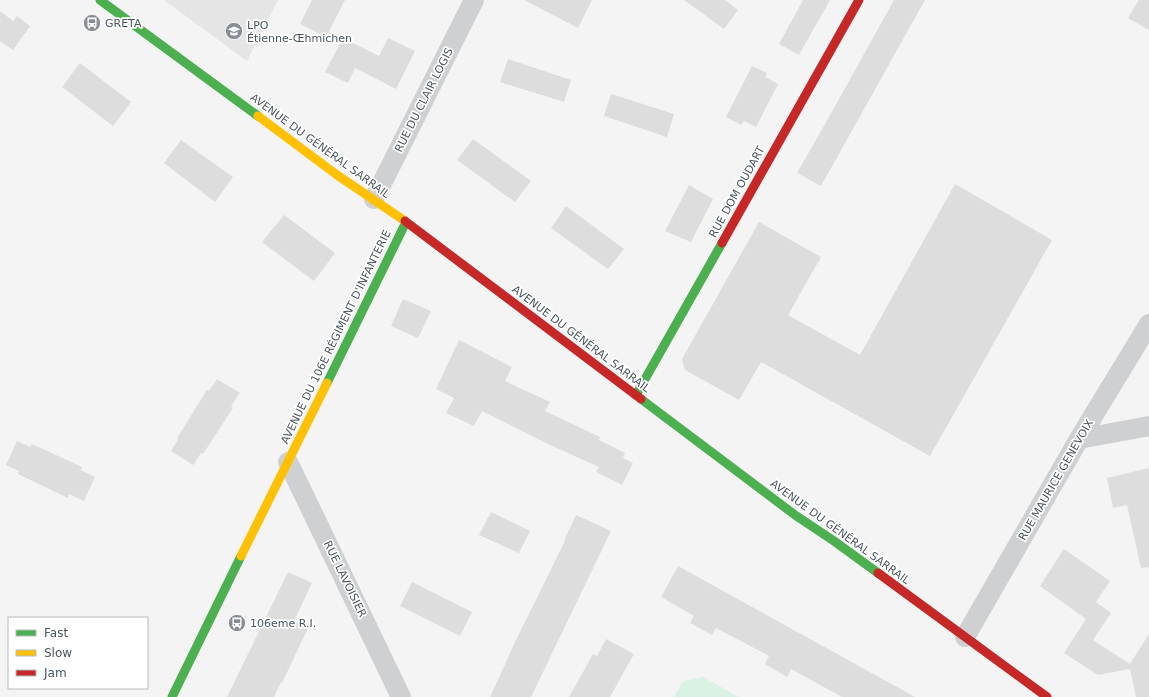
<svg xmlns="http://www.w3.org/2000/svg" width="1149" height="697" font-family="'DejaVu Sans',sans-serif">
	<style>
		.education { fill: #e6e5e6 }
		.green { fill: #d9f2e3 }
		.building { fill: #ddddde }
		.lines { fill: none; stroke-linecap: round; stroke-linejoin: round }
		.street { stroke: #ced0d2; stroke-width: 20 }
		.fast { stroke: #4caf50; stroke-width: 9 }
		.slow { stroke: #ffc107; stroke-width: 9 }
		.jam { stroke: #c62828; stroke-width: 9 }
		.labels { text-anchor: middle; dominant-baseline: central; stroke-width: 3.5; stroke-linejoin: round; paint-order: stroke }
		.poi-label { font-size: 11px; fill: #4a5661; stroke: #fff; text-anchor: start }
		.street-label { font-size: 11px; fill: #4a5661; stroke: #fff }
	</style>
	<rect width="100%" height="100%" fill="#f4f4f4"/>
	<!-- education -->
	<path class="education" d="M 164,0 L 278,0 L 247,61 Z"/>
	<!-- green -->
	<path class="green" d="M 703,677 L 739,697 L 674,697 L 683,681 Z"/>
	<!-- building -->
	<path class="building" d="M 312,0 L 345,0 L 326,37 L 300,24 Z
		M 524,0 L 592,0 L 578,28 Z
		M 684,0 L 725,0 L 738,10 L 724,29 Z
		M 803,0 L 830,0 L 799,55 L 779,44 Z
		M 894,0 L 925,0 L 821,186 L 797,173 L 829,117 Z
		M 1139,0 L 1149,0 L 1149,30 L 1128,18 Z
		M 0,11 L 13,21 L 17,16 L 30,26 L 13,50 L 0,41 Z
		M 343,38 L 379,56 L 388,38 L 415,51 L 396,89 L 355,68 L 348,83 L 325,72 Z
		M 508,59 L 571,80 L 564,102 L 500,82 Z
		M 80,63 L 131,102 L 113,126 L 62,87 Z
		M 752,66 L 767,73 L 765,77 L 778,84 L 756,127 L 744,121 L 741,125 L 726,117 Z
		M 611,94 L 674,114 L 667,137 L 604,116 Z
		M 473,139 L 531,181 L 515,202 L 457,160 Z
		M 181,140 L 233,177 L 215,202 L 164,163 Z
		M 955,184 L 1052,240 L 930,456 L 761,362 L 739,400 L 685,370 L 682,359 L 759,222 L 821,257 L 788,315 L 860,355 Z
		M 689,185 L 713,199 L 691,242 L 665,231 Z
		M 566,206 L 624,249 L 608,269 L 551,228 Z
		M 284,215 L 335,253 L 314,281 L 262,242 Z
		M 403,299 L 431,311 L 418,338 L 391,326 Z
		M 459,340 L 512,367 L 505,381 L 550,402 L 545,411 L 600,437 L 599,440 L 625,453 L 623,458 L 633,463 L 622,485 L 596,472 L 599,467 L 548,444 L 482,411 L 474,426 L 446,413 L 454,398 L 436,389 Z
		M 217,379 L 240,393 L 231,406 L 233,408 L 203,454 L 201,453 L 193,465 L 171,451 L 178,439 L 177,438 L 207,390 L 209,391 Z
		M 17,441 L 30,447 L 32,444 L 82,467 L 81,470 L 95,477 L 84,501 L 69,494 L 68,498 L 18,474 L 19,471 L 6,465 Z
		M 1149,468 L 1149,567 L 1141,568 L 1127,505 L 1113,508 L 1107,478 Z
		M 491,512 L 530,531 L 519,553 L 479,535 Z
		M 576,515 L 611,531 L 531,697 L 490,697 L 516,640 L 565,541 L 564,541 Z
		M 1064,549 L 1110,581 L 1096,602 L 1111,613 L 1093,640 L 1130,664 L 1149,634 L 1149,697 L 1136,697 L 1130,669 L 1098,675 L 1064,653 L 1086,619 L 1040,586 Z
		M 678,566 L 915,697 L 842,697 L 791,669 L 787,677 L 765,664 L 769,656 L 716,628 L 712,635 L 690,623 L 694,616 L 661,597 Z
		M 288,572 L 312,583 L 294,621 L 308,628 L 282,683 L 281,682 L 274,697 L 227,697 Z
		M 412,582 L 472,612 L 460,636 L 400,606 Z
		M 606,639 L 634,654 L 610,697 L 569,697 L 593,654 L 597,656 Z"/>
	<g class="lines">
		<!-- street -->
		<path class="street" d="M 374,199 L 474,0
			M 1079,439 L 1149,426
			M 288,462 L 303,493 L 401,697
			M 965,637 L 1079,439 L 1149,324"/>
		<!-- fast -->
		<path class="fast" d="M 100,0 L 258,116
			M 327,383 L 406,222
			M 636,395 L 722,243
			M 641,399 L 795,515 L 834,541 L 878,573
			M 172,697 L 241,556"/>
		<!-- slow -->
		<path class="slow" d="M 258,116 L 337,175 L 405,221
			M 241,556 L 327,383"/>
		<!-- jam -->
		<path class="jam" d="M 405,221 L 641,399
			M 722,243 L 859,0
			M 878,573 L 1047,697"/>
	</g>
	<!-- icons -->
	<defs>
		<symbol id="bus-disc" viewBox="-11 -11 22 22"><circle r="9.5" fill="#868d94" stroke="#fff"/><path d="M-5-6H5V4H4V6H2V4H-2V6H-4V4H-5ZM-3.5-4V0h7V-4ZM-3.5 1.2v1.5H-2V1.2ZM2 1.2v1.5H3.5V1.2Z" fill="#fff"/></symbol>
		<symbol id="school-disc" viewBox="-11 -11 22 22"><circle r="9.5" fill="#868d94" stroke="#fff"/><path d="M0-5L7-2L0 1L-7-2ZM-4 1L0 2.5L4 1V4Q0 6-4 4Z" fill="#fff"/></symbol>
	</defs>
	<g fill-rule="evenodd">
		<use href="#bus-disc" x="82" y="13" width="20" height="20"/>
		<use href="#school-disc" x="224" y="21" width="20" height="20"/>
		<use href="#bus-disc" x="227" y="613" width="20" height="20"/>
	</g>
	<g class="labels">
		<!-- poi labels -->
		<g class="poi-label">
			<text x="105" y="23">GRETA</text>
			<text x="247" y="25">LPO<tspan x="247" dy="13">Étienne-Œhmichen</tspan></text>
			<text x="250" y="623">106eme R.I.</text>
		</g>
		<!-- street labels -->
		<g class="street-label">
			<text transform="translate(424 100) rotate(-63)">RUE DU CLAIR LOGIS</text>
			<text transform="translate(320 146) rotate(36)">AVENUE DU GÉNÉRAL SARRAIL</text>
			<text transform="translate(737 192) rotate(-61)">RUE DOM OUDART</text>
			<text transform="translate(336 337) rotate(-64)">AVENUE DU 106E RÉGIMENT D'INFANTERIE</text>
			<text transform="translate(581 339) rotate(37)">AVENUE DU GÉNÉRAL SARRAIL</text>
			<text transform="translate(1056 480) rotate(-60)">RUE MAURICE GENEVOIX</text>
			<text transform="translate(840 532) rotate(36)">AVENUE DU GÉNÉRAL SARRAIL</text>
			<text transform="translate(345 579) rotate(64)">RUE LAVOISIER</text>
		</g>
	</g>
	<!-- legend -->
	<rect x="8" y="617" width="140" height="72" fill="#ffffff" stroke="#b7bbc0"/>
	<rect x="16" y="630" width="20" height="6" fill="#4caf50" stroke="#b7bbc0"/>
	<text x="44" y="637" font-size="12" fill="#4a5661">Fast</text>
	<rect x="16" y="650" width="20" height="6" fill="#ffc107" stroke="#b7bbc0"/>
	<text x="44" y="657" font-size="12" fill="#4a5661">Slow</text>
	<rect x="16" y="670" width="20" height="6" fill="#c62828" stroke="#b7bbc0"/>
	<text x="44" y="677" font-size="12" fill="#4a5661">Jam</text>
</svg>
